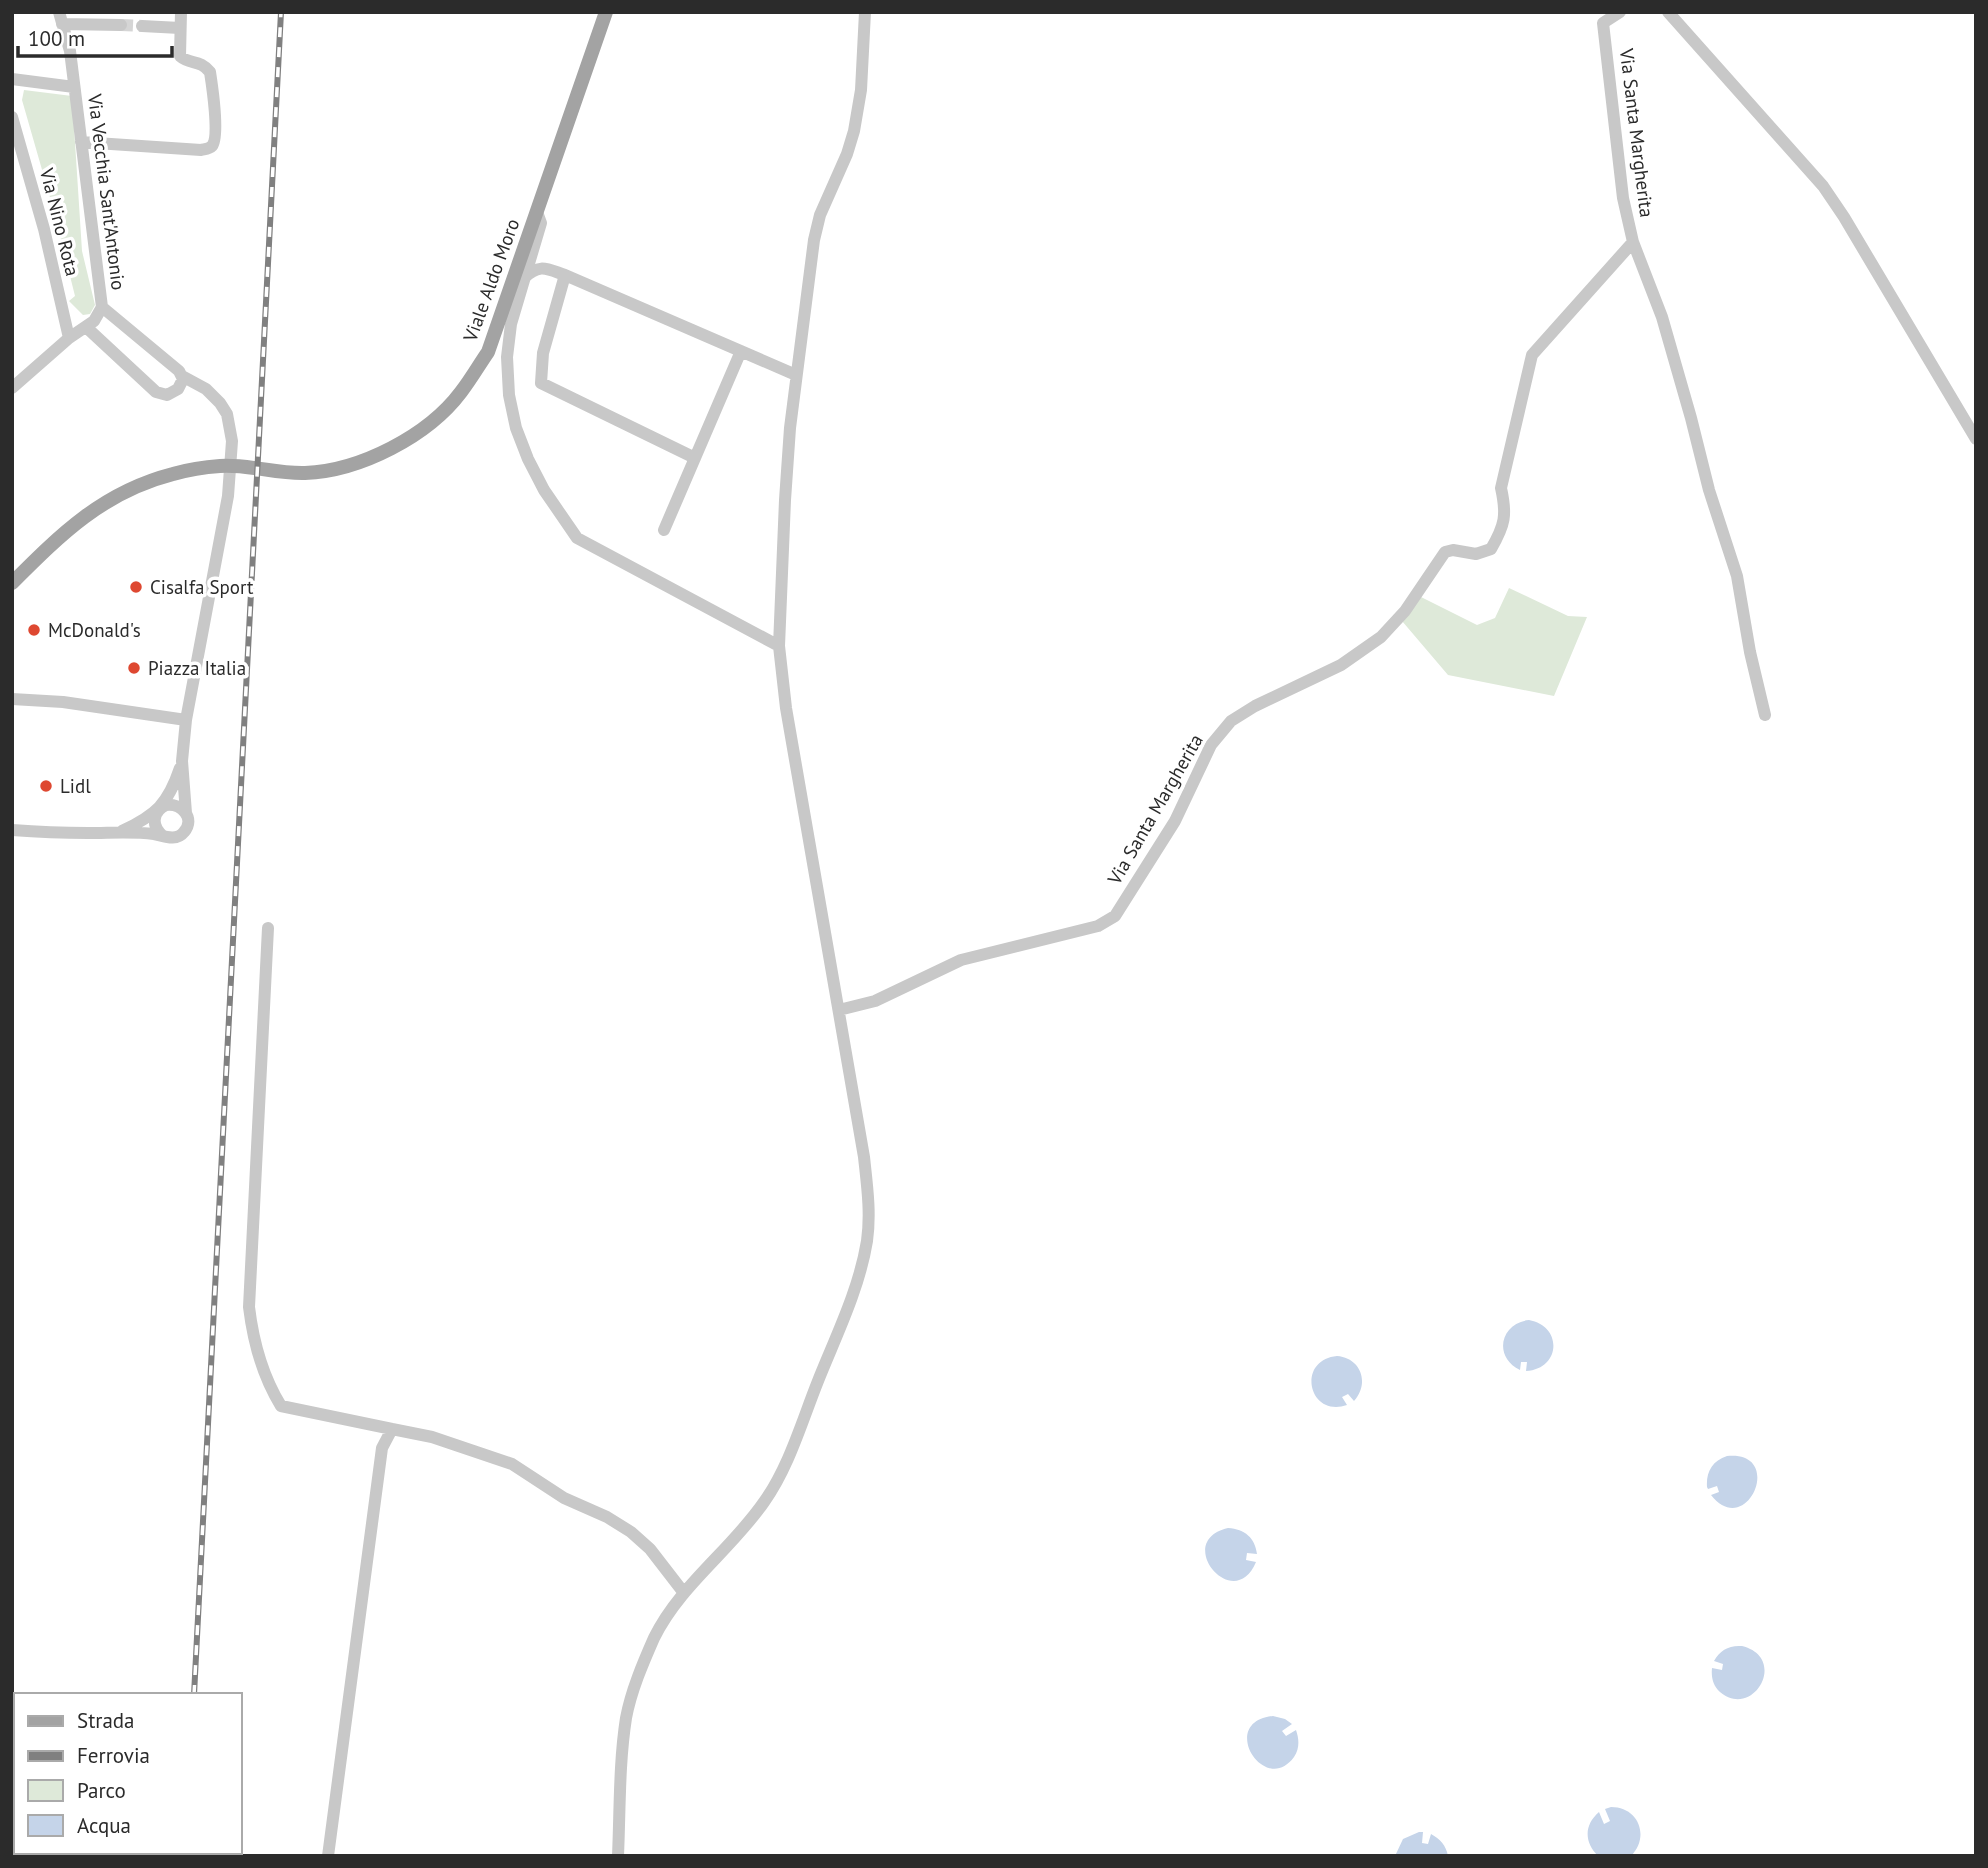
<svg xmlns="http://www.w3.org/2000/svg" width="1988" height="1868" font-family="'PT Sans',sans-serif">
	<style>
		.green { fill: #dee9d9 }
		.water { fill: #c5d4e9 }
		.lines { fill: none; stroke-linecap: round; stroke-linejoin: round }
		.minor-tunnel { stroke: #d5d5d5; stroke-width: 12; stroke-dasharray: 12 6; stroke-linecap: butt }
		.minor { stroke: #c8c8c8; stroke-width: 12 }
		.major { stroke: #a3a3a3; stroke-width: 14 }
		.rail-casing { stroke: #808080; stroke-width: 6 }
		.rail { stroke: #fff; stroke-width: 3.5; stroke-dasharray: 10; stroke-linecap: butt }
		.poi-dot { fill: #de4831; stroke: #fff; stroke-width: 2.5 }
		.labels { text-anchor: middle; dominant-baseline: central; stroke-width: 7; stroke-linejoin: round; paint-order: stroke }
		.street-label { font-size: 19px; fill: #2b2b2b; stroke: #fff }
		.poi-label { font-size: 19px; fill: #2b2b2b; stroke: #fff; text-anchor: start }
	</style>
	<rect width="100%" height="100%" fill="#fff"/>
	<!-- green -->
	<path class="green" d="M 24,90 L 72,96 L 82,251 L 95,305 L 90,314 L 83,315 L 69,301 L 75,296 L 53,208 L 22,100 Z
		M 1509,588 L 1568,616 L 1587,617 L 1554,696 L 1448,675 L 1402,621 L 1421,597 L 1477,625 L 1495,618 Z"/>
	<!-- water -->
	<path class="water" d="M 1529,1320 C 1563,1326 1561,1369 1526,1371 L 1527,1362 L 1521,1362 L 1520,1370 C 1493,1357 1500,1323 1529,1320 Z
		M 1337,1356 C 1361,1358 1370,1383 1354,1401 L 1348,1394 L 1342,1397 L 1347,1405 C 1308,1418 1296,1360 1337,1356 Z
		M 1727,1456 C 1786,1450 1747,1541 1711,1495 L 1719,1492 L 1717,1486 L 1708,1489 L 1707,1487 C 1706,1472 1712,1461 1727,1456 Z
		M 1228,1528 C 1245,1529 1255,1538 1257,1554 L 1247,1553 L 1246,1560 L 1256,1562 C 1234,1615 1172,1541 1228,1528 Z
		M 1742,1646 C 1789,1658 1753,1720 1720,1692 C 1713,1686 1711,1677 1712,1668 L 1722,1670 L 1723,1664 L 1714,1661 C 1720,1650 1729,1645 1742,1646 Z
		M 1273,1716 L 1285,1719 L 1292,1724 L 1282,1731 L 1286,1736 L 1296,1730 C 1299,1739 1300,1748 1294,1757 C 1265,1797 1217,1722 1273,1716 Z
		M 1611,1807 C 1639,1807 1650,1837 1631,1856 L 1598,1856 C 1584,1842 1584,1825 1599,1812 L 1604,1824 L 1610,1821 L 1605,1809 Z
		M 1419,1832 L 1423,1832 L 1422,1843 L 1428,1844 L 1431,1834 C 1440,1839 1446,1845 1448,1856 L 1395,1856 L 1403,1839 Z"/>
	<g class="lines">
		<!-- minor-tunnel -->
		<path class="minor-tunnel" d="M 121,25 L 142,26"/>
		<!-- minor -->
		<path class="minor" d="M 1668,12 L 1823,186 L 1844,217 L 1976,439
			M 62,24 L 121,25
			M 142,26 L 180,28
			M 12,79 L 74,87
			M 12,117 L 44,229 L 69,338
			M 81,142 L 201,150 C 205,149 209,149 212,146 C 220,137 212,85 210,72 C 200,59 190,65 180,56 L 181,12
			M 537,212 L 541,223 L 511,324 L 507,357 L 509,395 L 516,428 L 528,459 L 544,490 L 577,538 L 779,646
			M 1633,242 L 1662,317 L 1691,418 L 1709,490 L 1737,576 L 1750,652 L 1765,715
			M 565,275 L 543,353 L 541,383 L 695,458
			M 524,278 C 540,263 547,269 565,275 L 796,375
			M 86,327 L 156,392 L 167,395 L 178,389 L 183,379 L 179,371 L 102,307
			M 182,376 L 206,389 L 220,403 L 227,414 L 232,441 L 228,496 L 186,720 L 182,761 L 186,813
			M 12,388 L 69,338 L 94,321 L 102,307 L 70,51 L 59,12
			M 664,530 L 741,351
			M 12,699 L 63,702 L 186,720
			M 12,830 C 38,832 63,833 88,833 C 110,833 132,831 154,834 C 164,836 176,842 184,832 C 196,818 181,803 166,805 C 152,812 151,826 163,836
			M 122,831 C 156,815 168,804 180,768
			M 268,928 L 249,1307 C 253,1340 263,1377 281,1406 L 392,1429
			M 839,1010 L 875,1001 L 961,960 L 1098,926 L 1115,916 L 1175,821 L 1211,745 L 1231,721 L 1255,706 L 1341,665 L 1381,637 L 1405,611 L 1445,552 L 1453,550 L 1476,554 L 1491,549 C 1505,525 1507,515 1501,488 L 1532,355 L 1633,242 L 1623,198 L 1603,23 L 1620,12
			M 328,1856 L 382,1448 L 392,1429 L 432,1437 L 512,1464 L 564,1498 L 607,1517 L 631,1532 L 650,1549 L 684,1593
			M 618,1856 C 620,1810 619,1763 626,1718 C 631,1691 643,1663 654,1638 C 680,1585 731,1550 764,1502 C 789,1467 802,1421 818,1381 C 836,1336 859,1290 867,1241 C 871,1213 867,1185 864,1157 L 786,708 L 779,646 L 785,500 L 790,428 L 814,240 L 820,215 L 847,154 L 854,131 L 861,90 L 865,12"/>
		<!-- major -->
		<path class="major" d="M 12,583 C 61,534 103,492 173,474 C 187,470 205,467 220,466 C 248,464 277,474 305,473 C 360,471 428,436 461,392 C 471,379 479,365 488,352 L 606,12"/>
		<defs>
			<path id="rail" d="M 194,1695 L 281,12
				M 185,1856 L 185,1852"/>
		</defs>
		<!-- rail casing -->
		<use href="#rail" class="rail-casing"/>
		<!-- rail -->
		<use href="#rail" class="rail"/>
	</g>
	<!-- markers -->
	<g class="poi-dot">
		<circle cx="136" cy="587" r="7"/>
		<circle cx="34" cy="630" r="7"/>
		<circle cx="134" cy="668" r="7"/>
		<circle cx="46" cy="786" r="7"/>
	</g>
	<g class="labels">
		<!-- street labels -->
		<g class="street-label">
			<text transform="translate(1637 133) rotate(83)">Via Santa Margherita</text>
			<text transform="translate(107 192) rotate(83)">Via Vecchia Sant'Antonio</text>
			<text transform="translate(60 222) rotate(76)">Via Nino Rota</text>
			<text transform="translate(491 280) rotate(-70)">Viale Aldo Moro</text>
			<text transform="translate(1155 809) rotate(-60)">Via Santa Margherita</text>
		</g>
		<!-- poi labels -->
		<g class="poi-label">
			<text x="150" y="587">Cisalfa Sport</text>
			<text x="48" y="630">McDonald's</text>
			<text x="148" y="668">Piazza Italia</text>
			<text x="60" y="786">Lidl</text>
		</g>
	</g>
	<!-- border -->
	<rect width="1988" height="1868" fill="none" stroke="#2b2b2b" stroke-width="28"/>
	<!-- legend -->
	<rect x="14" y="1693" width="228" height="161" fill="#ffffff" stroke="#aaaaaa" stroke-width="2"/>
	<rect x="28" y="1716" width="35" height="10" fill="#a3a3a3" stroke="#aaaaaa" stroke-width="2"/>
	<text x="77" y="1728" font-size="21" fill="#2b2b2b">Strada</text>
	<rect x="28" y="1751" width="35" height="10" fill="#808080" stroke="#aaaaaa" stroke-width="2"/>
	<text x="77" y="1763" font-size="21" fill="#2b2b2b">Ferrovia</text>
	<rect x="28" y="1780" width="35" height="21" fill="#dee9d9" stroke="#aaaaaa" stroke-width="2"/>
	<text x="77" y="1798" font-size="21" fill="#2b2b2b">Parco</text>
	<rect x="28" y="1815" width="35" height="21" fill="#c5d4e9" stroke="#aaaaaa" stroke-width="2"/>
	<text x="77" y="1833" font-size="21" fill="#2b2b2b">Acqua</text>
	<!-- scale -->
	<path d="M18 46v10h154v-10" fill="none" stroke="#2b2b2b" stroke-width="3.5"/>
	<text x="28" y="46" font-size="21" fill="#2b2b2b" stroke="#ffffff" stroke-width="5" paint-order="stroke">100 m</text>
</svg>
